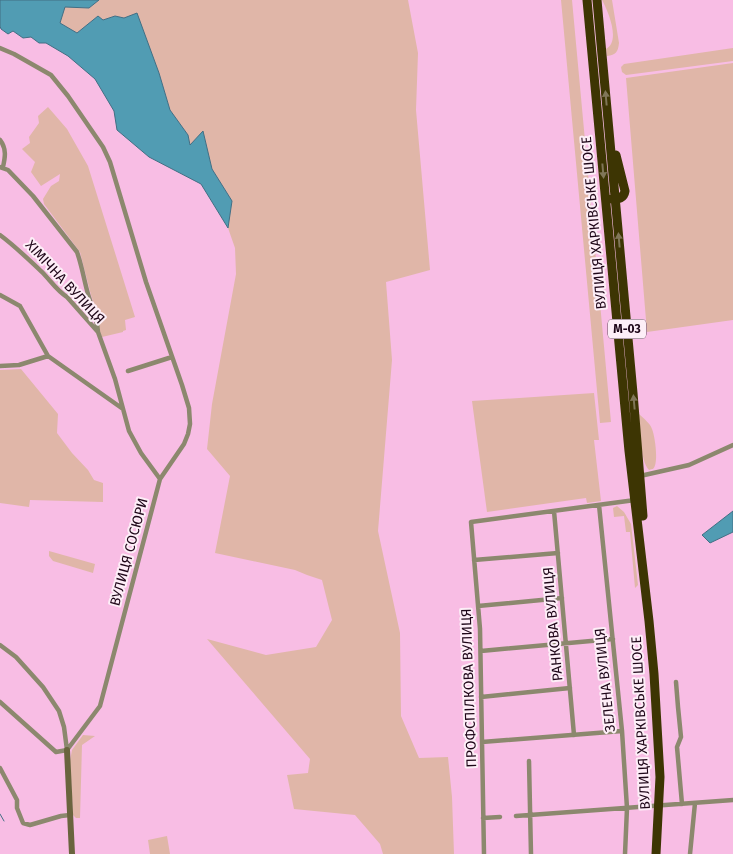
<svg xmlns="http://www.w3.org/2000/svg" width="733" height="854" font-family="'Fira Sans',sans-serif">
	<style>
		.green { fill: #e0b6a8 }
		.water { fill: #519cb3; stroke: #426f84 }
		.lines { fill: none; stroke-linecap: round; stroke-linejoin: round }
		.stream { stroke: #426f84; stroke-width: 1 }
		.street { stroke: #8c886e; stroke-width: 4.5 }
		.secondary { stroke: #6a643e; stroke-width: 6 }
		.highway { stroke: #3d3503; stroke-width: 9 }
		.oneway { fill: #807658 }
		.labels { text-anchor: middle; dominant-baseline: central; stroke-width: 4; stroke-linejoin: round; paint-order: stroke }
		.shield { fill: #fdeef7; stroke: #614c5b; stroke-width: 1 }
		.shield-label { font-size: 12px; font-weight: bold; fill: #1e0618 }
		.street-label { font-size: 14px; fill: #1e0618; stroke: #fdeef7 }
	</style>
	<rect width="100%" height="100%" fill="#f8bde4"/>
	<!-- green -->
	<path class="green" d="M 99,0 L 408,0 L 418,53 L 416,110 L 430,270 L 386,282 L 392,360 L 378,531 L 400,633 L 401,716 L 419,758 L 448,757 L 452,797 L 454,854 L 383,854 L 380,844 L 355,815 L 294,809 L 287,775 L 308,773 L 310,759 L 207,639 L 266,655 L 316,647 L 332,620 L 322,580 L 307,575 L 295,570 L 215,553 L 230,476 L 207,449 L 212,404 L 236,274 L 235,248 L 228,228 L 232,201 L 212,169 L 203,132 L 190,145 L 188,135 L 170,110 L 159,73 L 124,18 L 115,16 L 103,20 L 98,16 L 77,33 L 60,23 L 65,6 L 89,8 Z
		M 561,0 L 572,0 L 611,422 L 600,423 Z
		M 602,0 L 612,0 L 619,43 C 618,52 616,55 607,56 L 606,49 C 621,41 608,11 602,0 Z
		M 733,48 L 733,61 L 626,75 L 622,72 L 621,67 L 624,64 Z
		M 733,63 L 733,320 L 647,332 L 626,78 Z
		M 48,107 L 67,129 L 88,166 L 135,317 L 125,320 L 126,330 L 123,331 L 123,332 L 102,337 L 99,330 L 98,315 L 91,295 L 80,252 L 44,204 L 43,199 L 51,186 L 59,181 L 60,174 L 41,186 L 31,172 L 35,162 L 22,149 L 30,143 L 29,137 L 39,123 L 38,116 Z
		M 21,369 L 58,414 L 57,433 L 72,453 L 88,470 L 94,480 L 103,483 L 103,502 L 30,500 L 29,507 L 0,503 L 0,370 Z
		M 594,393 L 599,440 L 594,440 L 601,501 L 587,503 L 586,498 L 487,512 L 472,401 Z
		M 639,414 C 644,419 650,423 652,429 C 655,436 659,464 653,469 C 652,469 651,469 649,470 C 640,461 640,428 639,414 Z
		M 617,506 L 624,512 L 631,524 L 638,585 L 635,588 L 630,532 L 626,532 L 624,516 L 614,517 L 613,508 Z
		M 49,551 L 95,564 L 93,573 L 53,561 L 49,556 Z
		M 83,735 L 95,736 L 82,745 L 80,818 L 76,818 L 73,815 L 70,761 L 72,750 Z
		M 167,836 L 170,854 L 150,854 L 148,840 Z"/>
	<!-- water -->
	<path class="water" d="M 0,0 L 99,0 L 89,8 L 65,7 L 60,23 L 77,33 L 98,16 L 103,20 L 115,16 L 124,18 L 137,13 L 159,73 L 170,110 L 188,135 L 190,145 L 203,131 L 212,169 L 232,201 L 228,228 L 201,184 L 149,157 L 117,130 L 114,111 L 95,79 L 68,56 L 46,43 L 39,43 L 31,37 L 23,38 L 13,31 L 8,34 L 1,29 L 0,26 Z
		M 733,511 L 733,532 L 710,543 L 702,535 Z"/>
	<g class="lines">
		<!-- stream -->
		<path class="stream" d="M 0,814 L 4,821"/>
		<!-- street -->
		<path class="street" d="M 0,48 L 14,54 L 51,75 L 68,96 L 103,147 L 110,162 L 146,282 L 182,385 L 189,408 L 190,424 L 188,434 L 184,444 L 160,479 L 100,706 L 67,750
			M 0,140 C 7,149 5,158 3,167
			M 0,167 L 8,170 L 33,196 L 77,252 C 82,266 84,280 88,294 C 92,307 97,318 98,332
			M 0,235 C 15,246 28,259 42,272 C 50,280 57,291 67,297 L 98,332 L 115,379 L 129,431 L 141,453 L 160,479
			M 0,295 L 20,306 L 48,356 L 123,409
			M 0,366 L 19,365 L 48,356
			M 128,371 L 172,357
			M 640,476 L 689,465 L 733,445
			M 599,505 L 622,731 L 627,808 L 625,854
			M 554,511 L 574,735
			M 474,560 L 558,553
			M 478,606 L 562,598
			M 0,645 L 16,657 L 43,687 L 59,711 L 64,727 L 67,750
			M 481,651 L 613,639
			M 676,682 L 678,707 L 681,737 L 677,747 L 682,804
			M 481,697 L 570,688
			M 0,702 L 56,752 L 67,750
			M 482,742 L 622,731
			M 529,761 L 531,854
			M 0,768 L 17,800 L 17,808 L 23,823 L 30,825 L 61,816 L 70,815
			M 516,816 L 733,800
			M 483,818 L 500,817
			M 484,854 L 480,629 L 471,522 L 635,500
			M 690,854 L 695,803"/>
		<!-- secondary -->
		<path class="secondary" d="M 67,750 L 72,854"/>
		<!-- highway -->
		<path class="highway" d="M 587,0 L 629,451 L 649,621 L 654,674 L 660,777 L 656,854
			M 597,0 L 633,393 L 643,516
			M 612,199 C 618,200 624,198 625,191 L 616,155"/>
	</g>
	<!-- one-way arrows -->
	<defs><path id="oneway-solid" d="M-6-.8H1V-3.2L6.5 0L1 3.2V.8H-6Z" transform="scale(1.25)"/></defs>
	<g class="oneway">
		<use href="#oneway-solid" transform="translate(606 98) rotate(-95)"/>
		<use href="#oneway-solid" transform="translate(603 171) rotate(85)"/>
		<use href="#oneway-solid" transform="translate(619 240) rotate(-95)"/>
		<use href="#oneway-solid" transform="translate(634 402) rotate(-95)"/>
	</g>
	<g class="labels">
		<!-- shield labels -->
		<rect class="shield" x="608" y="319.5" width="38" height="19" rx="4"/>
		<g class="shield-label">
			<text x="627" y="329">М-03</text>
		</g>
		<!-- street labels -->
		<g class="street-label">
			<text transform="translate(594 223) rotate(-95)">ВУЛИЦЯ ХАРКІВСЬКЕ ШОСЕ</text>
			<text transform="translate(65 282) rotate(47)">ХІМІЧНА ВУЛИЦЯ</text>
			<text transform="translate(129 552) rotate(-75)">ВУЛИЦЯ СОСЮРИ</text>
			<text transform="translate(553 624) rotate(-95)">РАНКОВА ВУЛИЦЯ</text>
			<text transform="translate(605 680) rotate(-96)">ЗЕЛЕНА ВУЛИЦЯ</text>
			<text transform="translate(469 688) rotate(-92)">ПРОФСПІЛКОВА ВУЛИЦЯ</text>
			<text transform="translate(641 723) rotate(-93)">ВУЛИЦЯ ХАРКІВСЬКЕ ШОСЕ</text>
		</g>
	</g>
</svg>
